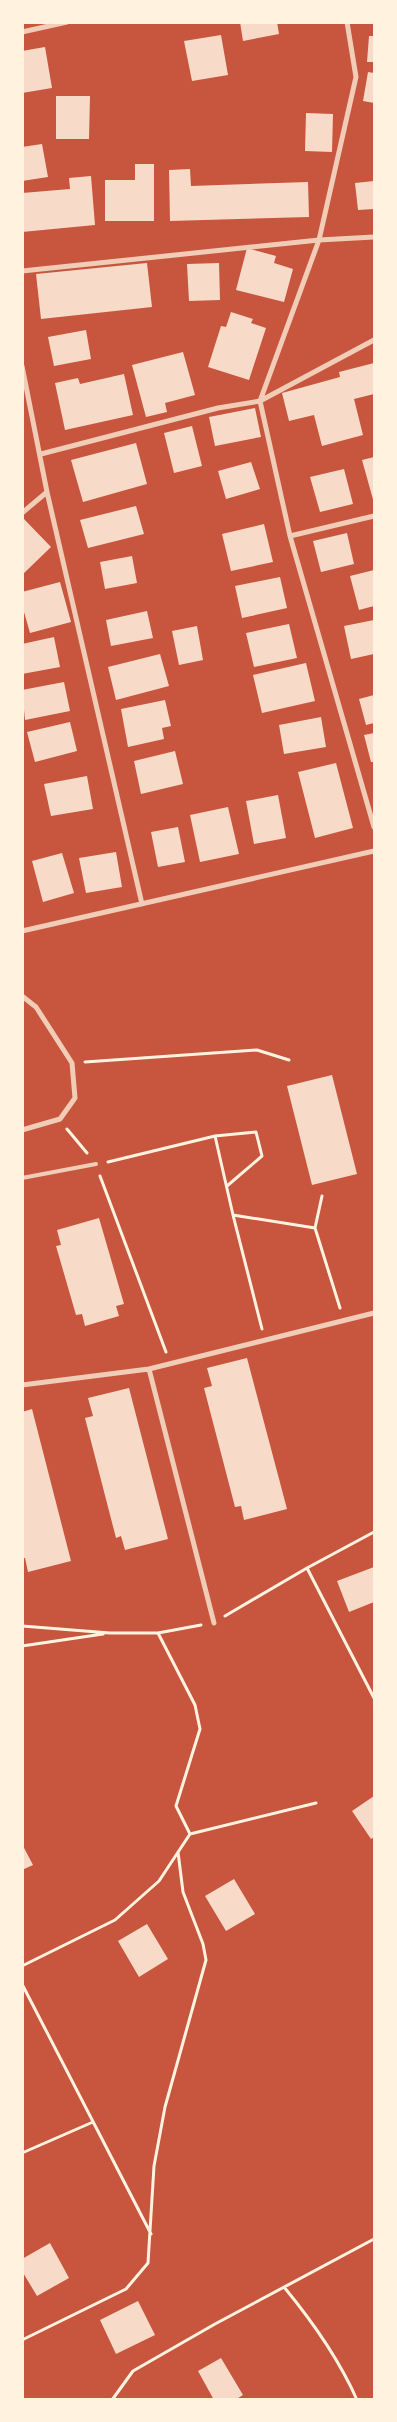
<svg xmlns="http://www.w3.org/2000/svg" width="397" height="2422" font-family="'Work Sans',sans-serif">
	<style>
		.building { fill: #f7dbc8 }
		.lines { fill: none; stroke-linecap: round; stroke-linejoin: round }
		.path { stroke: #fff3e0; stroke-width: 3 }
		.service { stroke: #f1ccb7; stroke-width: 4 }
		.minor { stroke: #f1ccb7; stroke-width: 5 }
	</style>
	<rect width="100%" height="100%" fill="#c8553d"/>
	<!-- building -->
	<path class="building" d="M 240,22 L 277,22 L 279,34 L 243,41 Z
		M 221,35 L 228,75 L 192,81 L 184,41 Z
		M 369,36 L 374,36 L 374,62 L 367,62 Z
		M 45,47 L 52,88 L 22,93 L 22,51 Z
		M 368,72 L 374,73 L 374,103 L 363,101 Z
		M 56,96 L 90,96 L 89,139 L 56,139 Z
		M 306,113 L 333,114 L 332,152 L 305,151 Z
		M 42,144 L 48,177 L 22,181 L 22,147 Z
		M 135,164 L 154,164 L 154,221 L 105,221 L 105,180 L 135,180 Z
		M 190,169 L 191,186 L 308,182 L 309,217 L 170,221 L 169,170 Z
		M 91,176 L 95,225 L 22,232 L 22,193 L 70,189 L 69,178 Z
		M 374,181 L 374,209 L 358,210 L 355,183 Z
		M 247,248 L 276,256 L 274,263 L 293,269 L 284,302 L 236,290 Z
		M 147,263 L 152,307 L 41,319 L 36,274 Z
		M 219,263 L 220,300 L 189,301 L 187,264 Z
		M 231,312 L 253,319 L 251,323 L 266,328 L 249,380 L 208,367 L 221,326 L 226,327 Z
		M 86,330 L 91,359 L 54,366 L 48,337 Z
		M 183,352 L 195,395 L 165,403 L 167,412 L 146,417 L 132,365 Z
		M 374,363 L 374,394 L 354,399 L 363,435 L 322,446 L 314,415 L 289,421 L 282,393 L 340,377 L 339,372 Z
		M 124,374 L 133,415 L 65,430 L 55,383 L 78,378 L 80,384 Z
		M 255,408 L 261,437 L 215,446 L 209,417 Z
		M 192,426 L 202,466 L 174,473 L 164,433 Z
		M 136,443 L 147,484 L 83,502 L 71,460 Z
		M 374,457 L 374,503 L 362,460 Z
		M 251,462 L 260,489 L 226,499 L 218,471 Z
		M 344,469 L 353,504 L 320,512 L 310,477 Z
		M 136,506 L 144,534 L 88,548 L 80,520 Z
		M 24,519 L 51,547 L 22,575 L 22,520 Z
		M 264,524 L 273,562 L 231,571 L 222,534 Z
		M 347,533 L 354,564 L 321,572 L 313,541 Z
		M 132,556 L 137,583 L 105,589 L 100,562 Z
		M 374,570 L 374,606 L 359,610 L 350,576 Z
		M 280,577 L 287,608 L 242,618 L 235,586 Z
		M 60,582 L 71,622 L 30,633 L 22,605 L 22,592 Z
		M 147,611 L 153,638 L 111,646 L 106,620 Z
		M 374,620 L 374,654 L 351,659 L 344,626 Z
		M 289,624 L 297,658 L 254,667 L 246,633 Z
		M 197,626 L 203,660 L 179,665 L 172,631 Z
		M 54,637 L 60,667 L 22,674 L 22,644 Z
		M 160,654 L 169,686 L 116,700 L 108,667 Z
		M 306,663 L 315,701 L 262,713 L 253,675 Z
		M 64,682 L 70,711 L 25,720 L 22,690 Z
		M 374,695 L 374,723 L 366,725 L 359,699 Z
		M 165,700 L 171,726 L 162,728 L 164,739 L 128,747 L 121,709 Z
		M 321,717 L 326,747 L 284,754 L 279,725 Z
		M 70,722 L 77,751 L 35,762 L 27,732 Z
		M 374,733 L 374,762 L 371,762 L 364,735 Z
		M 175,751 L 183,784 L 141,794 L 134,761 Z
		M 336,763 L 353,828 L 315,838 L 298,772 Z
		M 87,776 L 93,809 L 51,816 L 44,784 Z
		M 278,795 L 286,838 L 254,844 L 246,801 Z
		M 228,807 L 239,854 L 200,862 L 190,815 Z
		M 178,827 L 185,862 L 158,867 L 151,832 Z
		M 116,852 L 122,887 L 86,893 L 79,858 Z
		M 62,853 L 74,893 L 43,902 L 32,861 Z
		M 332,1075 L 357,1174 L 312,1185 L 287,1086 Z
		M 99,1218 L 124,1304 L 116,1306 L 119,1316 L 85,1326 L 82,1314 L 76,1315 L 56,1246 L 61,1245 L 57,1230 Z
		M 247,1358 L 287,1509 L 244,1520 L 241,1506 L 235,1507 L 204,1388 L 212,1386 L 207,1368 Z
		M 129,1388 L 168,1539 L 125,1550 L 121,1536 L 116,1538 L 85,1418 L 93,1416 L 88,1398 Z
		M 32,1409 L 71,1561 L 28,1572 L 25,1558 L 22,1558 L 22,1412 Z
		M 374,1567 L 374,1602 L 349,1612 L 337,1581 Z
		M 374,1796 L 374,1837 L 371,1839 L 352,1811 Z
		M 22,1844 L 33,1865 L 22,1870 Z
		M 234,1879 L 255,1914 L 226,1931 L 205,1896 Z
		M 147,1924 L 168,1959 L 139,1977 L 118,1941 Z
		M 50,2243 L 69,2278 L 37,2296 L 22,2271 L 22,2259 Z
		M 138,2301 L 155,2335 L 116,2354 L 100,2320 Z
		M 221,2358 L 243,2395 L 235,2400 L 214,2400 L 198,2371 Z"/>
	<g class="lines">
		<!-- path -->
		<path class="path" d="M 85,1062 L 257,1050 L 289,1060
			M 67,1129 L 87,1153
			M 215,1136 L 256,1132 L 262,1156 L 227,1186
			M 108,1162 L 215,1136 L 233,1215 L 315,1228
			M 100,1176 L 166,1352
			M 322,1196 L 315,1228 L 340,1308
			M 233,1215 L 262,1329
			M 307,1568 L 374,1698
			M 225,1616 L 307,1568 L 374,1532
			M 22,1626 L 110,1633 L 158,1633 L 201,1625
			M 22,1646 L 103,1634
			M 190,1834 L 316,1803
			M 22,1966 L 115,1920 L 159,1881 L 190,1834 L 176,1806 L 200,1729 L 195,1705 L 158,1633
			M 22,1984 L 151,2234
			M 22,2153 L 93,2122
			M 284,2287 C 312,2321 339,2359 357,2400
			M 22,2340 L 126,2289 L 148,2263 L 154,2166 L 165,2107 L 206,1960 L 203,1944 L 183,1892 L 178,1852
			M 112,2400 L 133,2371 L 215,2324 L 374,2239"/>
		<!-- service -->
		<path class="service" d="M 22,1178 L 96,1164"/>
		<!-- minor -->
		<path class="minor" d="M 347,22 L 356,77 L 319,240 L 260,401 L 290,536 L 374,827
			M 22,32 L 67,22
			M 22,271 L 319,240 L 374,237
			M 22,366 L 47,492 L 142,904
			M 41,454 L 218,408 L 260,401 L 374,340
			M 22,513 L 47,492
			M 290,536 L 374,516
			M 22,931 L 374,851
			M 22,996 L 36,1007 L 72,1063 L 75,1098 L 60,1119 L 22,1130
			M 149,1369 L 214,1623
			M 22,1385 L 149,1369 L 374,1313"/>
	</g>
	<!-- border -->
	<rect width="397" height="2422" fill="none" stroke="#fff3e0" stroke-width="48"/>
</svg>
